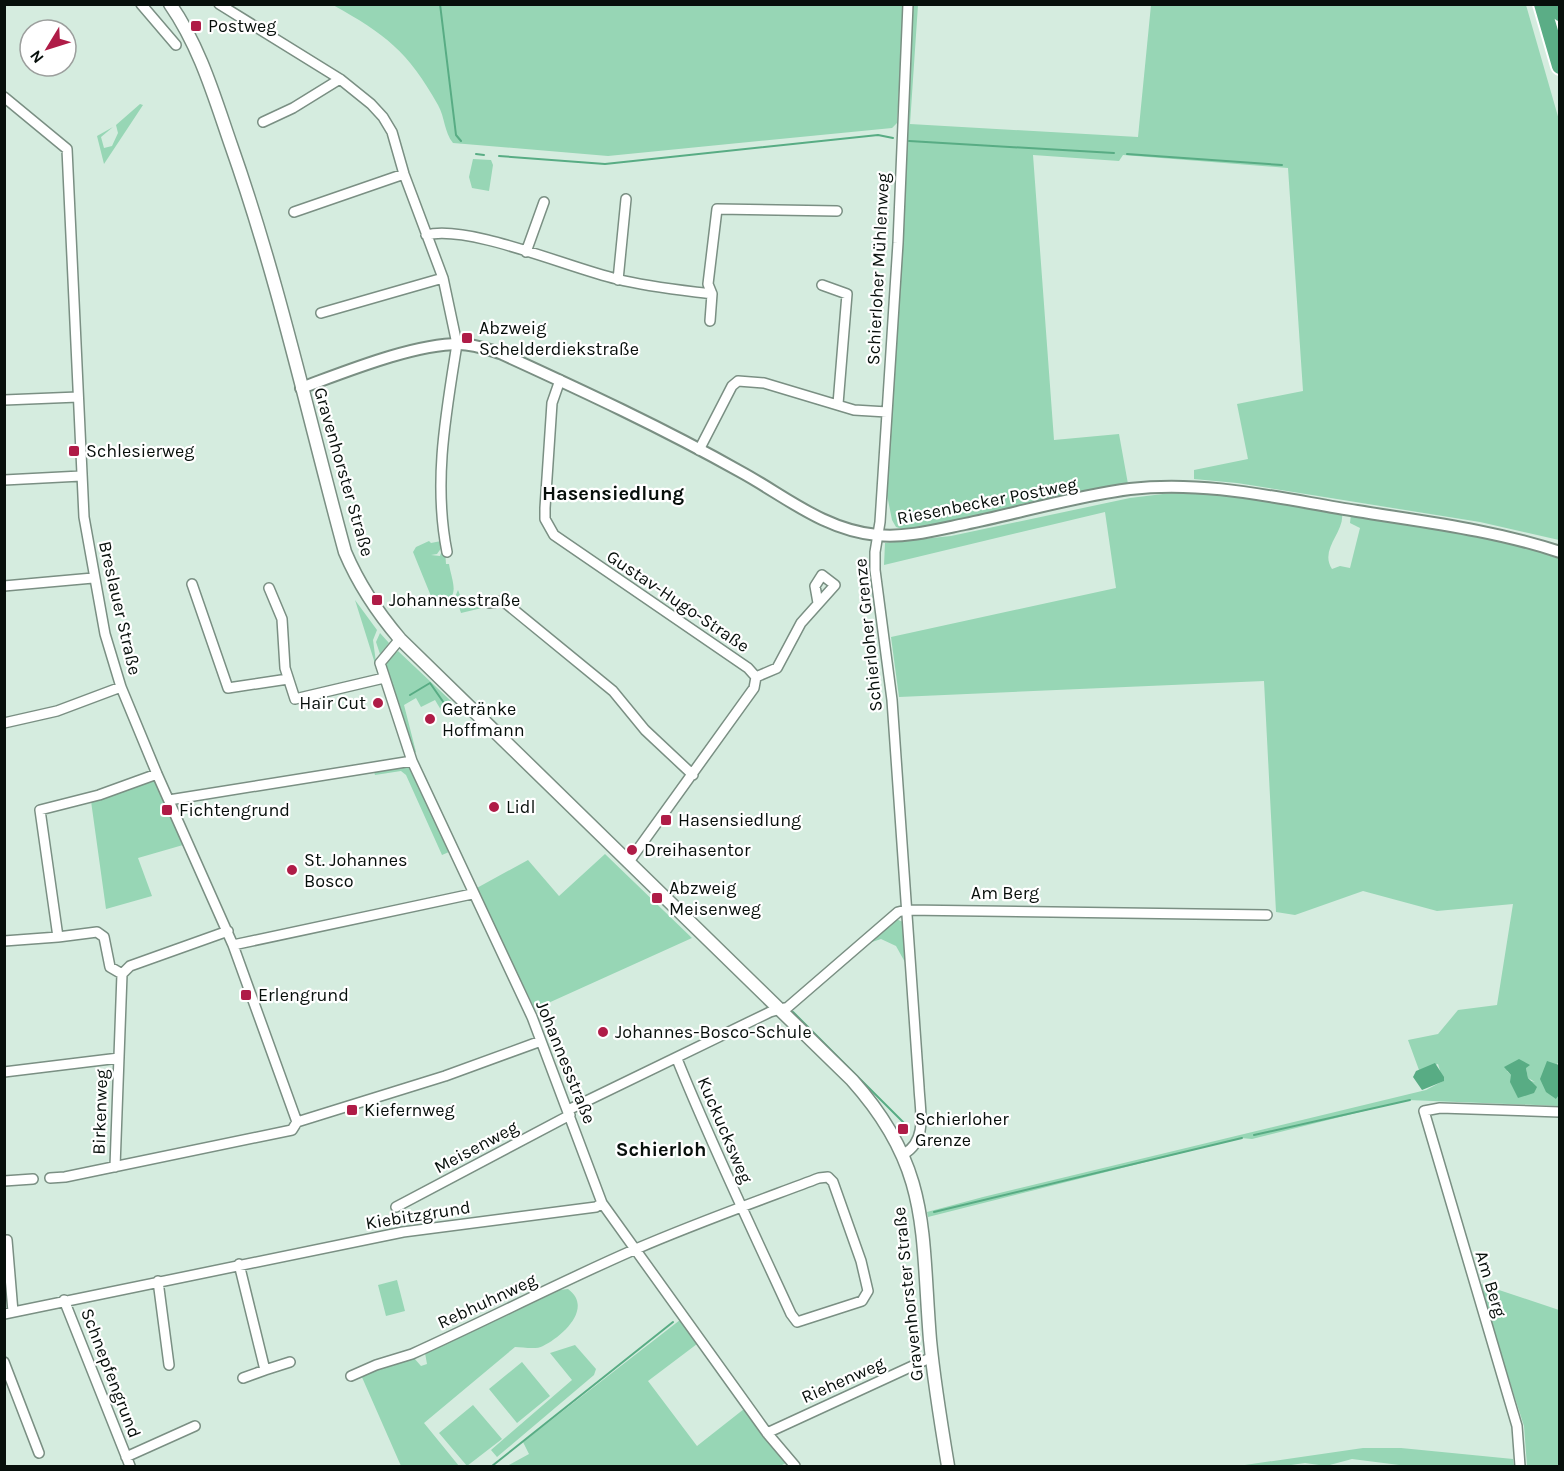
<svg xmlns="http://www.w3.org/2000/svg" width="1564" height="1471" font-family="Karla,sans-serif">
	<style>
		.green { fill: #97d6b5; fill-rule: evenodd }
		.water { fill: #58ac84 }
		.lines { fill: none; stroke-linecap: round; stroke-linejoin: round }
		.stream { stroke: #58ac84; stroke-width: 2 }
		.minor-casing { stroke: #7a8f83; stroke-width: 12 }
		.tertiary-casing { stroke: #7a8f83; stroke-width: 14 }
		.secondary-casing { stroke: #7a8f83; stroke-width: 15 }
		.motorway-casing { stroke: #fff; stroke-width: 20 }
		.minor { stroke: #fff; stroke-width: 9 }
		.tertiary { stroke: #fff; stroke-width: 10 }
		.secondary { stroke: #fff; stroke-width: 12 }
		.motorway { stroke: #5bad86; stroke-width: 16 }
		.poi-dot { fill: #af1c47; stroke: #fff; stroke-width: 2 }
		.labels { text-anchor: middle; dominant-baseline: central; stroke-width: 4.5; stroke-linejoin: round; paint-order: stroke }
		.poi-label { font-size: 18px; fill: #070f0b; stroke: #fff; text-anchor: start }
		.street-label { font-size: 18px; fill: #070f0b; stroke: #fff }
		.neighbourhood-label { font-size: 20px; font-weight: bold; fill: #070f0b; stroke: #fff }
	</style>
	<rect width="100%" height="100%" fill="#d5ecdf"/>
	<!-- green -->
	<path class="green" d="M 333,5 L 904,5 L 897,123 L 892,128 L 608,156 L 453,143 C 444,132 445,117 438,105 C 408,51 385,34 333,5 Z
		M 911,5 L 918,5 L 910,124 L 1138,137 L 1151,5 L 1526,5 L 1559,120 L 1559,540 L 1480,522 L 1237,483 L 1194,479 L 1194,470 L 1248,459 L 1237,404 L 1303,391 L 1288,168 L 1123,155 L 1119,161 L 1033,155 L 1054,440 L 1119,434 L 1128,484 L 908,531 L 896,527 L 892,520 L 887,495 L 901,257 Z
		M 140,104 L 143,105 L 104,164 L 97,136 L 113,127 L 101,137 L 104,148 L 112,146 L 118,133 L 116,125 Z
		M 473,159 L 491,160 L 493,165 L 489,191 L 472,188 L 469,177 Z
		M 1196,490 L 1342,513 C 1345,532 1319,549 1332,569 L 1340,566 L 1350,568 L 1360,528 L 1350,523 L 1351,514 C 1421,526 1493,532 1559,559 L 1560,1065 L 1557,1063 L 1556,1099 L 1559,1095 L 1559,1106 L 1408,1100 L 1252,1139 L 1241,1138 L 928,1217 L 927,1212 L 983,1197 L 1426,1090 L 1443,1081 L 1438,1064 L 1419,1070 L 1408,1040 L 1438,1034 L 1458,1010 L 1497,1005 L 1513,904 L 1437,911 L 1363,891 L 1295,915 L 1276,912 L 1264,681 L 899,697 L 891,637 L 1116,588 L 1105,512 L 884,565 L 885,543 L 951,536 L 1130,498 ZM 1526,1068 L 1528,1078 L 1535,1082 L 1511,1075 L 1507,1071 Z
		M 429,541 L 431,543 L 441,541 L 442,547 L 437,554 L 431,555 L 440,556 L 442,550 L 445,550 L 446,564 L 449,564 C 452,583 463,599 435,606 L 413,552 L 416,547 Z
		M 458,590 L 465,608 L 486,607 L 461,613 L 458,604 L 440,608 L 455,597 Z
		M 355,600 L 377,630 L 373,640 L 377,670 Z
		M 380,633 L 389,643 L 380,654 L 376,642 Z
		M 398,651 L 469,718 L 457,707 L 453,711 L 449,706 L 441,710 L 435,700 L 421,707 L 416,698 L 404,705 L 416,752 L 414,753 L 385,666 L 386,661 Z
		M 404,767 L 411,768 L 413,771 L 449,852 L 442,855 L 406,775 L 401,771 L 375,775 L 374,772 Z
		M 155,781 L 183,845 L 138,858 L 152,896 L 106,909 L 91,801 Z
		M 605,854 L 692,938 L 535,1009 L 475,889 L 528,860 L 559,896 Z
		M 896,919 L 903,922 L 906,964 L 896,946 L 881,939 L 869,943 Z
		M 397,1280 L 405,1311 L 386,1316 L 378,1285 Z
		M 1478,1283 L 1559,1310 L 1559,1466 L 1527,1466 L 1524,1426 Z
		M 568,1289 C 594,1308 562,1337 543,1346 C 536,1350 523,1347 515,1347 L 424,1423 L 459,1466 L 401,1466 L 361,1375 L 414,1358 L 421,1366 L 427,1364 L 425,1353 L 552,1291 Z
		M 680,1320 L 697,1344 L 648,1381 L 697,1446 L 744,1409 L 786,1463 L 780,1466 L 507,1466 L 529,1454 L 523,1442 Z
		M 575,1345 L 596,1369 L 594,1375 L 497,1457 L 491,1450 L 572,1380 L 550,1353 Z
		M 522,1362 L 550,1396 L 517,1423 L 489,1389 Z
		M 473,1405 L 502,1439 L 467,1466 L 439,1433 Z
		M 1363,1448 L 1401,1448 L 1513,1459 L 1514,1466 L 1407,1466 L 1352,1459 L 1326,1466 L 1305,1463 L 1284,1466 L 1238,1466 Z"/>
	<!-- water -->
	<path class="water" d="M 1519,1059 L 1530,1065 L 1526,1068 L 1528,1078 L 1537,1087 L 1534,1093 L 1518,1098 L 1510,1082 L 1511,1075 L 1504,1067 Z
		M 1547,1061 L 1559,1065 L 1559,1095 L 1556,1099 L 1546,1092 L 1540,1079 Z
		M 1435,1063 L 1444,1077 L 1444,1081 L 1422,1090 L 1413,1077 L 1416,1071 Z"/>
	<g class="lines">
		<!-- stream -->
		<path class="stream" d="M 440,4 L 456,135 L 461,141
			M 909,141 L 1114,153
			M 476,154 L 484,155
			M 1127,154 L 1282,165
			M 499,156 L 605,164 L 878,135 L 893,138
			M 410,695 L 430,683 L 444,703
			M 793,1012 L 906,1125
			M 1254,1135 L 1410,1100
			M 934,1212 L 1242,1138
			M 492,1466 L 673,1322"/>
		<defs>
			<path id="minor" d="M 141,4 L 176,45
				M 219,4 L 340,79 L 371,104 L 383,117 L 392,132 L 404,174 L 443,278 L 457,344 C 446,413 433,482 447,552
				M 4,97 L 67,149 L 84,517 L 105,634 L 121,687 L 157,774 L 233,945 L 297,1122
				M 263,122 L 293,108 L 340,79
				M 294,212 L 404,174
				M 426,235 C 469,224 569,268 617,279 C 648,287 680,290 712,294 L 710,321
				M 526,252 L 544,202
				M 618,280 L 626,199
				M 822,285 L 847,294 L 838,404
				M 712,294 L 708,284 L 717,209 L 837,211
				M 321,313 L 443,278
				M 560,380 L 552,403 L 545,508 L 545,519 L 554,535 L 748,668 L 756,677 L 754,688 L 628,863
				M 4,400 L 78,397
				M 699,450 L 732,386 L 738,381 L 764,383 L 854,410 L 887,412
				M 4,480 L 81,476
				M 192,584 L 228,688 L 288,679
				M 4,586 L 93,578
				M 269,588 L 282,619 L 285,668 L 295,699 L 384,678
				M 489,603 L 503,601 L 613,691 L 645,730 L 693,775
				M 400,639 L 380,663 L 412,761 L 532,1017 L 602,1203 L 767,1433 L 795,1466
				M 756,677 L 777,668 L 801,623 L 835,585 L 822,575 L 815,586 L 818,603
				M 4,723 L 57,711 L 121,687
				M 169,800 L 412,761
				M 58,937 L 97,932 L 104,937 L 110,967 L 122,974
				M 4,941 L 58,937 L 40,810 L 99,795 L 157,774
				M 233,945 L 472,894
				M 4,1072 L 119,1058
				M 568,1110 L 770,1012 L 788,1007 L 898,912 L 906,910 L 1267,915
				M 904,1154 C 928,1140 920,1111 919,1087 L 892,700 L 875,570 L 875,552 L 880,522 L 898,243 L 908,4
				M 115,1167 L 122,974 L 130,966 L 228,931
				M 50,1178 L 65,1177 L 292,1130 L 297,1122 L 445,1076 L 541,1041
				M 4,1181 L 33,1179
				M 396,1207 L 570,1115
				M 7,1240 L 13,1312
				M 239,1264 L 265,1370 L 243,1378
				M 158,1281 L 169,1365
				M 64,1300 L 130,1466
				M 4,1314 L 403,1232 L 596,1207 L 602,1203
				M 4,1362 L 39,1453
				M 265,1370 L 290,1362
				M 351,1376 L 376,1365 L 412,1354 C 487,1320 560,1282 636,1249 C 696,1223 758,1201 819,1178 L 828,1177 L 833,1182 L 861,1261 L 868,1291 L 862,1301 L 797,1322 L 791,1314 C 752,1229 712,1146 677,1059
				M 767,1433 L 932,1357
				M 126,1457 L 195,1426
				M 1520,1466 L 1517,1426 L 1424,1111 L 1440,1108 L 1560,1112"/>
			<path id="tertiary" d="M 301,388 C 345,372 413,344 459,344 C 473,344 487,349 500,353 C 581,390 663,428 741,472 C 785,496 824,530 877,535 C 906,538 936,530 965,524 C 1019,513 1075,496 1130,489 C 1207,480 1281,499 1357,511 C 1425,522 1494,530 1560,552"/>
			<path id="secondary" d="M 170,4 C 200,47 214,96 231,145 C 278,278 308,416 345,552 C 359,585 377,612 400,639 L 852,1080 C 931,1168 921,1230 930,1340 C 934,1382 941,1424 948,1466"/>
			<path id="motorway" d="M 1542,4 L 1560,66
				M 1557,4 L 1560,13"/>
		</defs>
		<!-- minor casing -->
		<use href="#minor" class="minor-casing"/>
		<!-- tertiary casing -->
		<use href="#tertiary" class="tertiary-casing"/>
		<!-- secondary casing -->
		<use href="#secondary" class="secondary-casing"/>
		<!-- motorway casing -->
		<use href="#motorway" class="motorway-casing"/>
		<!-- minor -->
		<use href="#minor" class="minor"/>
		<!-- tertiary -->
		<use href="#tertiary" class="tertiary"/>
		<!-- secondary -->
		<use href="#secondary" class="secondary"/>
		<!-- motorway -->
		<use href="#motorway" class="motorway"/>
	</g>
	<!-- markers -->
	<g class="poi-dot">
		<rect x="190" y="20" width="12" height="12" rx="3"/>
		<rect x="461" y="332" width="12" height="12" rx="3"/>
		<rect x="68" y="445" width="12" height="12" rx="3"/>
		<rect x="371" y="594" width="12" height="12" rx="3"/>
		<circle cx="378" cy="703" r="6"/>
		<circle cx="430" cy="719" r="6"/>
		<circle cx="494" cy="807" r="6"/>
		<rect x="161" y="804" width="12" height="12" rx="3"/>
		<rect x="660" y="814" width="12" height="12" rx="3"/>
		<circle cx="632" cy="850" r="6"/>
		<circle cx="292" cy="870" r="6"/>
		<rect x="651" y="892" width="12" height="12" rx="3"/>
		<rect x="240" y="989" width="12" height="12" rx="3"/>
		<circle cx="603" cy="1032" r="6"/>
		<rect x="346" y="1104" width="12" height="12" rx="3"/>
		<rect x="897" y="1123" width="12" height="12" rx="3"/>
	</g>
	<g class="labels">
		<!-- poi labels -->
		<g class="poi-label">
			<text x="208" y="26">Postweg</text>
			<text x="479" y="328">Abzweig<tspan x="479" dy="21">Schelderdiekstraße</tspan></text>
			<text x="86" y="451">Schlesierweg</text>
			<text x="389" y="600">Johannesstraße</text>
			<text x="366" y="703" text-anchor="end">Hair Cut</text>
			<text x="442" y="709">Getränke<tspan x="442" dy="21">Hoffmann</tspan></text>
			<text x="506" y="807">Lidl</text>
			<text x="179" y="810">Fichtengrund</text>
			<text x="678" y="820">Hasensiedlung</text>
			<text x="644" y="850">Dreihasentor</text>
			<text x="304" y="860">St. Johannes<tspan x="304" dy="21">Bosco</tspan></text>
			<text x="669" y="888">Abzweig<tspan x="669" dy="21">Meisenweg</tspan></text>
			<text x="258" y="995">Erlengrund</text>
			<text x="615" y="1032">Johannes-Bosco-Schule</text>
			<text x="364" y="1110">Kiefernweg</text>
			<text x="915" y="1119">Schierloher<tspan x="915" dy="21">Grenze</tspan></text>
		</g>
		<!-- street labels -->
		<g class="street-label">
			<text transform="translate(878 269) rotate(-87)">Schierloher Mühlenweg</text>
			<text transform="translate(344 472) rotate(74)">Gravenhorster Straße</text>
			<text transform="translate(987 501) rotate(-11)">Riesenbecker Postweg</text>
			<text transform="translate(678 601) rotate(34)">Gustav-Hugo-Straße</text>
			<text transform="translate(120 608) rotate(77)">Breslauer Straße</text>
			<text transform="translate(868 635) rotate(-96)">Schierloher Grenze</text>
			<text x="1005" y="893">Am Berg</text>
			<text transform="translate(566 1062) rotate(68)">Johannesstraße</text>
			<text transform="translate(100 1112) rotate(-88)">Birkenweg</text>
			<text transform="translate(725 1130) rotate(67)">Kuckucksweg</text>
			<text transform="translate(476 1147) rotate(-28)">Meisenweg</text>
			<text transform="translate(418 1215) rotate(-9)">Kiebitzgrund</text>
			<text transform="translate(1491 1284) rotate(73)">Am Berg</text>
			<text transform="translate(908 1294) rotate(-96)">Gravenhorster Straße</text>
			<text transform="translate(487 1301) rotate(-25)">Rebhuhnweg</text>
			<text transform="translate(111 1373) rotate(69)">Schnepfengrund</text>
			<text transform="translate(843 1380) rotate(-24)">Riehenweg</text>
		</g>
		<!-- neighbourhood labels -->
		<g class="neighbourhood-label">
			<text x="613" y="493">Hasensiedlung</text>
			<text x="661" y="1149">Schierloh</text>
		</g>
	</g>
	<!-- border -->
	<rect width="1564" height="1471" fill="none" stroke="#070f0b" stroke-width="12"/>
	<!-- north arrow -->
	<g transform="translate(48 48) rotate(232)"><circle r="28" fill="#ffffff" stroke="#9c9f9d" stroke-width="1.5"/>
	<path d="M0-4.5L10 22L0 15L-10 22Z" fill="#af1c47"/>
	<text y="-9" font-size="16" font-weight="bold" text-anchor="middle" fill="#070f0b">N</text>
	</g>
</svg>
